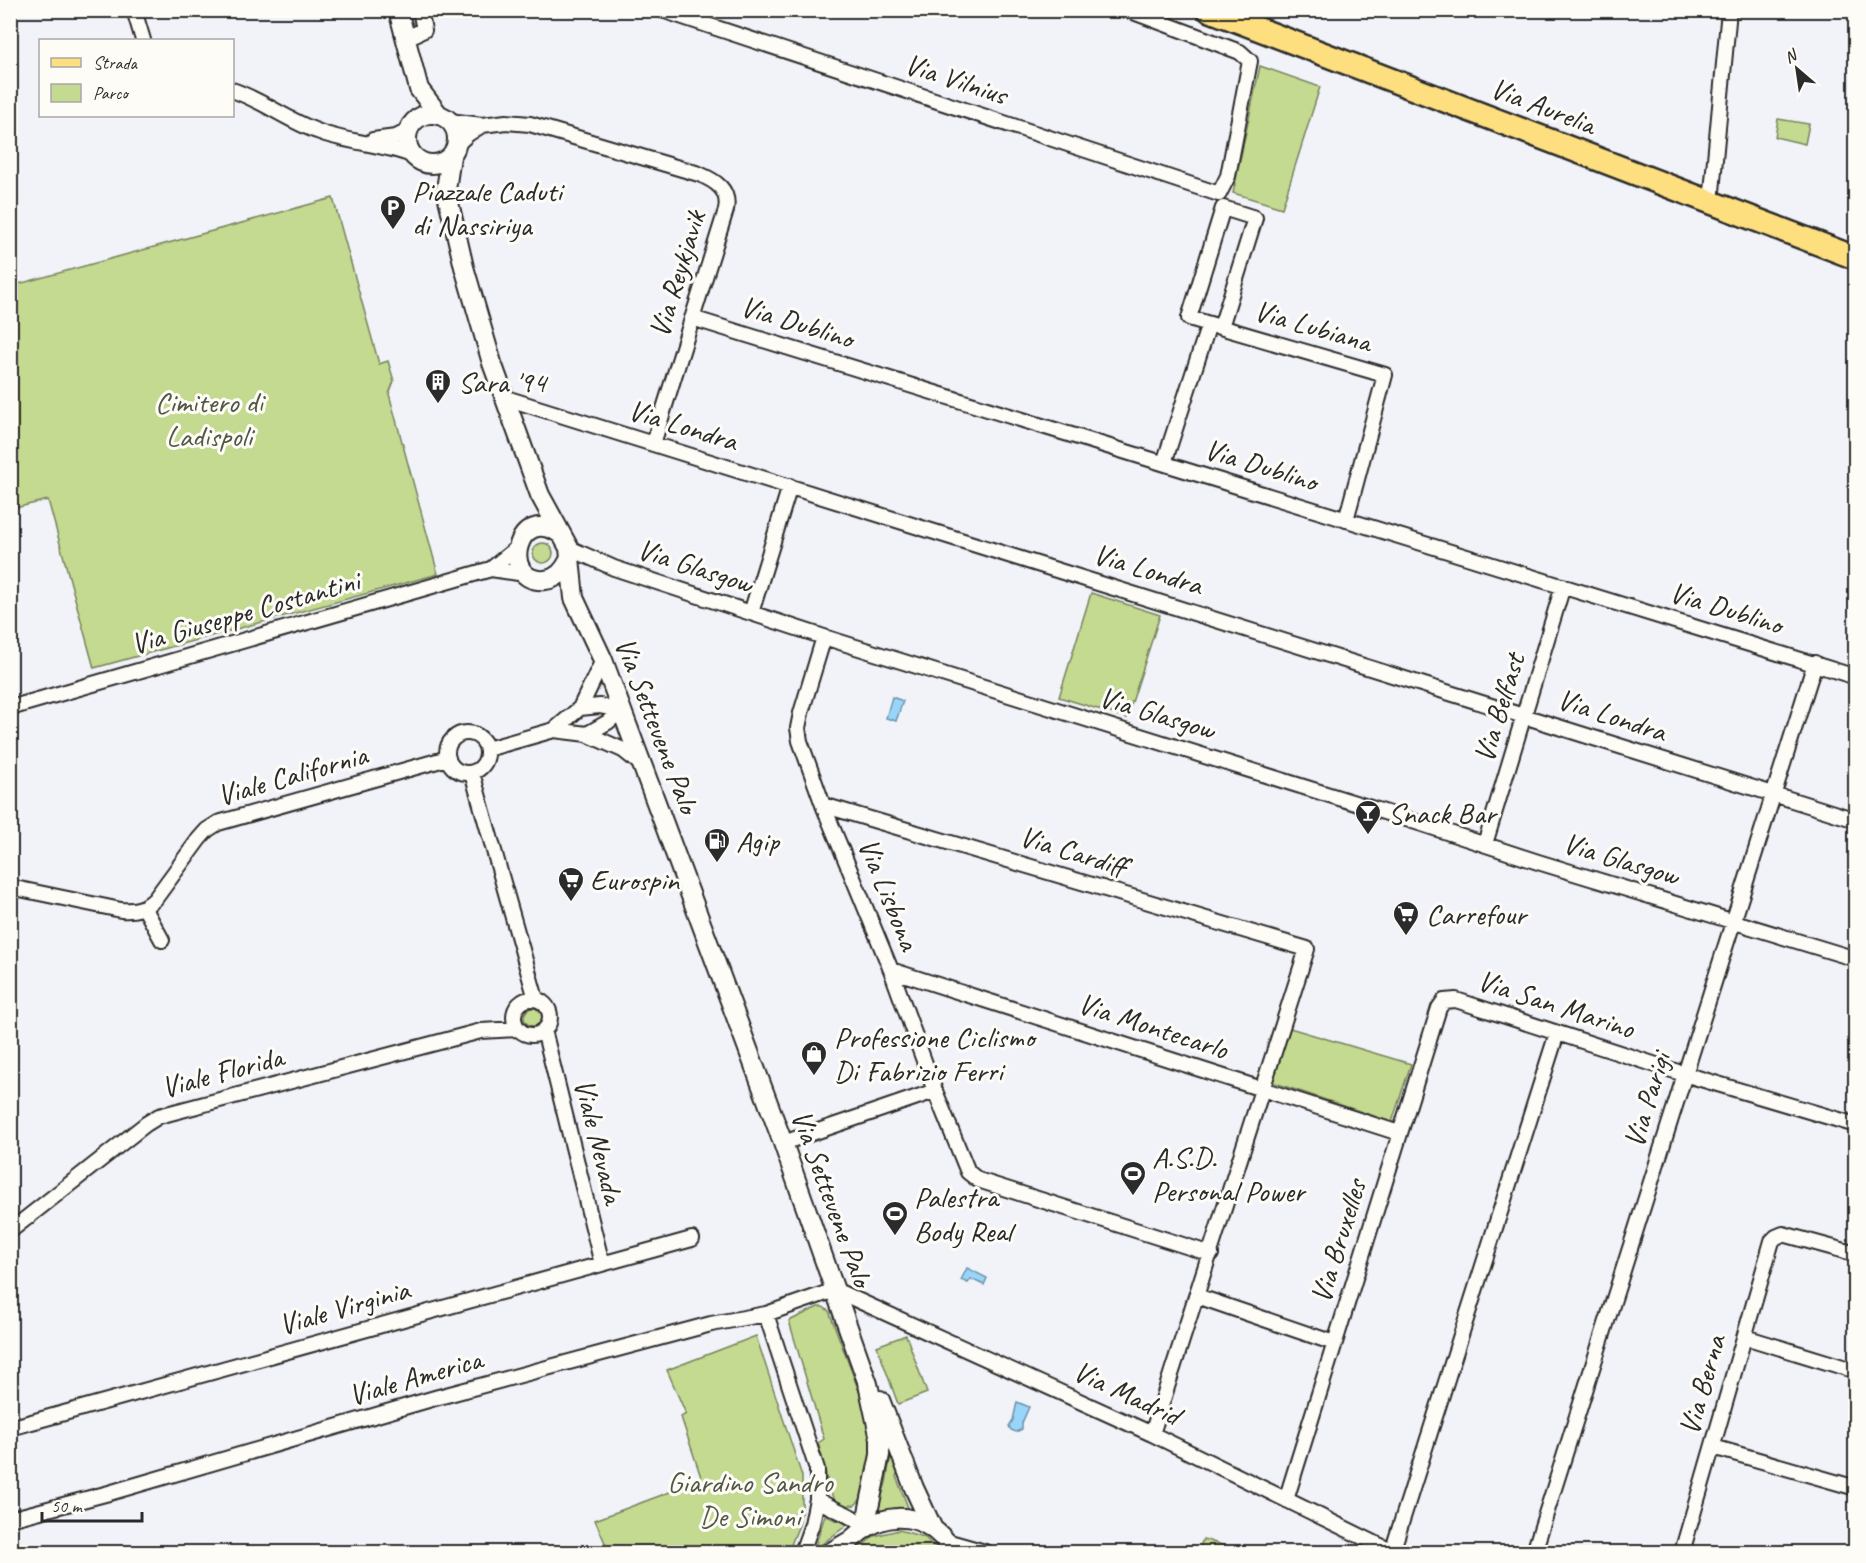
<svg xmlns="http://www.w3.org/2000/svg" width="1866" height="1563" font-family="Caveat,sans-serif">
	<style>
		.green { fill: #c3da90; stroke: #77825e; stroke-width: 1.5 }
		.water { fill: #99d5fa; stroke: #6d91a7; stroke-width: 1.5 }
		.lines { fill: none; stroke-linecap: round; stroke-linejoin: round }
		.minor-casing { stroke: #2b2b2b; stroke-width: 18 }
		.tertiary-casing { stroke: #2b2b2b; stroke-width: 22 }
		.primary-casing { stroke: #2b2b2b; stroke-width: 27 }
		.minor { stroke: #fdfcf7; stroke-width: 14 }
		.tertiary { stroke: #fdfcf7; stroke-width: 18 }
		.primary { stroke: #fedf80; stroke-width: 22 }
		.labels { text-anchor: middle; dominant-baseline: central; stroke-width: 6; stroke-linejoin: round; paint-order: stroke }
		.street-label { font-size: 30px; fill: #2b2b2b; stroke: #fdfcf7 }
		.poi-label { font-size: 30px; fill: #2b2b2b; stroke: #fdfcf7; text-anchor: start }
		.park-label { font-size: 30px; fill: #515744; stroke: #fdfcf7 }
	</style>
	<rect width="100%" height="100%" fill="#f1f3f9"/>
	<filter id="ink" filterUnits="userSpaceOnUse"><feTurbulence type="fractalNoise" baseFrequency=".0167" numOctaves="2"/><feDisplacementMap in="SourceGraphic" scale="12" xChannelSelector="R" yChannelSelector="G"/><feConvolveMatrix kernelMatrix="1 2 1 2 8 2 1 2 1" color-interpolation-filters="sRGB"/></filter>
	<g filter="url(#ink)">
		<!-- green -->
		<path class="green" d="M 1260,66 L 1320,87 L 1282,208 L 1233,193 Z
			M 1778,119 L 1809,124 L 1805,144 L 1775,137 Z
			M 333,198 L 379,364 L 388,361 L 394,381 L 389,394 L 438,574 L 94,668 L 48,500 L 11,509 L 11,286 Z
			M533 553a10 10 0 1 1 20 0a10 10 0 1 1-20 0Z
			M 1091,593 L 1160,615 L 1127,718 L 1059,697 Z
			M524 1017a9 9 0 1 1 18 0a9 9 0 1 1-18 0Z
			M 1290,1028 L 1411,1064 L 1392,1122 L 1272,1082 Z
			M 818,1307 L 823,1307 L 829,1311 L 875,1434 L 864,1496 L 855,1505 C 830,1508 829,1489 825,1470 C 823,1461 821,1452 818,1443 L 824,1439 L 789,1321 Z
			M 906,1335 L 927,1393 L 898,1404 L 877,1346 Z
			M 756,1336 L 802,1476 L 802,1509 L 799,1525 L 788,1552 L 609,1552 L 595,1520 L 702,1480 L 681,1417 L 686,1414 L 667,1370 Z
			M 892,1448 L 900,1469 L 896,1476 L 909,1510 L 890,1509 L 876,1513 L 886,1483 Z
			M 825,1515 L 835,1520 L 851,1522 L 814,1550 Z
			M 899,1530 L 924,1537 L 941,1552 L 855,1552 L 874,1536 Z
			M 1203,1539 L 1245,1552 L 1198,1552 Z"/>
		<!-- water -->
		<path class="water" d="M 892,697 L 903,701 L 896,721 L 886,718 Z
			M 967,1268 L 987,1278 L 984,1285 L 971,1279 L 968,1283 L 961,1280 Z
			M 1017,1402 L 1029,1407 L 1022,1423 L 1022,1429 L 1016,1432 L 1011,1430 L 1009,1426 L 1013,1420 Z"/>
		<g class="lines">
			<defs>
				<path id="minor" d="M 134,10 L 143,40
					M 662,10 L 1219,194
					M 1128,10 L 1240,52 L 1250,61 L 1228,176 L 1219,194
					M 406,38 L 424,30 L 420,10
					M 232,90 C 262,100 287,120 317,131 C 347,143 381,143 412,155
					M 449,121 L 482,125 L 506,122 L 530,124 L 699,174 C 716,181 730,190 726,210 L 653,444
					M 373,140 L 396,137 L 408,131
					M 457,144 L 468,134 L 482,125
					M 1711,202 L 1729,10
					M 692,318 L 1856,677
					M 1221,327 L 1255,218 L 1223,208 L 1189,318 L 1385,375 L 1346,520
					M 506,398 L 1856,820
					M 1164,463 L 1209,324
					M 569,548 L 614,568 L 824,637 L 1419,823 L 1538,862 L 1856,959
					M 491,569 L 525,574
					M 751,613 L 790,486
					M 824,637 L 801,713 L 798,728 L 800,741 L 823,805 L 891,970 L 935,1091 L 968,1172 L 978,1180 L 1211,1254
					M 10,708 L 491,569 L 517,548
					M 580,708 L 600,706 L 622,710
					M 554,730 L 580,708 L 603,660
					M447 753a20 20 0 1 1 40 0a20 20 0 1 1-40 0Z
					M 587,734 L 608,722 L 622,710
					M 487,749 L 554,730 L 587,734 L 623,750 L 642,765
					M 472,773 L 536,999
					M 823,805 L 1307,949 L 1152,1434
					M 1485,844 L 1563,586
					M 10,887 L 121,910 C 135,911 145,909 155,899 L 199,839 L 207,830 L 218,823 L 448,758
					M 144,907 L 162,940
					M 891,970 L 1399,1133
					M514 1017a18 18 0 1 1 36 0a18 18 0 1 1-36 0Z
					M 544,1030 L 602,1264
					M 783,1143 L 935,1091
					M 10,1231 L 146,1124 L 159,1116 L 481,1031 L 518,1029
					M 1197,1296 L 1334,1343
					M 766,1314 L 817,1469 L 817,1499 L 812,1524 L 802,1552
					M 1745,1337 L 1856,1371
					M 10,1428 L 692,1239
					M 1713,1447 L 1856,1488
					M 817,1499 C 831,1510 852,1513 864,1527
					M 1286,1500 L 1439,1008 L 1444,1001 L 1456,1000 L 1684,1074 L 1856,1125
					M 10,1519 L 109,1493 L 435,1398 L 711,1324 L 766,1314 L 835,1290 L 1152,1434 L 1393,1552
					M 946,1541 L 985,1552
					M 827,1552 L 849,1539
					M 1392,1552 L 1557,1033
					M 1534,1552 L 1815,663
					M 1682,1552 L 1772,1241 L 1776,1237 L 1783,1234 L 1856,1254"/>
				<path id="tertiary" d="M 398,10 L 419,89 L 439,115
					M407 139a25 25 0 1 1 50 0a25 25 0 1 1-50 0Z
					M 451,156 L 446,190 L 464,267 L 492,363 L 540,495 L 569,548 L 574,598 L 603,660 L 783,1143 L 868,1384 L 880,1439 L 880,1455 L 865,1527
					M 562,535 C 516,501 498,584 545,580 C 557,579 564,571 569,560
					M 880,1400 L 914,1488 L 933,1529
					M 841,1552 C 872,1509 923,1504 954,1552"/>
				<path id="primary" d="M 1209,10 L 1856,258"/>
			</defs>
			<!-- minor casing -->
			<use href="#minor" class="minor-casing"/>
			<!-- tertiary casing -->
			<use href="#tertiary" class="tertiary-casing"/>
			<!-- primary casing -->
			<use href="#primary" class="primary-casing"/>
			<!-- minor -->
			<use href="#minor" class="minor"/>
			<!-- tertiary -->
			<use href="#tertiary" class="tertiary"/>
			<!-- primary -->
			<use href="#primary" class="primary"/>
		</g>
	</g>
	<!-- icons -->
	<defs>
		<symbol id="parking-pin" viewBox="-11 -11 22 30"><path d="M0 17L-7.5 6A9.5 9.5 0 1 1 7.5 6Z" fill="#2b2b2b" stroke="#fdfcf7"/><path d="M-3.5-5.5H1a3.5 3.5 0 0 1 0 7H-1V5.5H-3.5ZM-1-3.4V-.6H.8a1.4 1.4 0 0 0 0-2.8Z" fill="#fff"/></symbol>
		<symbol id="building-pin" viewBox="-11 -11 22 30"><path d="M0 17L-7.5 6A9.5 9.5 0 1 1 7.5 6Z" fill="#2b2b2b" stroke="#fdfcf7"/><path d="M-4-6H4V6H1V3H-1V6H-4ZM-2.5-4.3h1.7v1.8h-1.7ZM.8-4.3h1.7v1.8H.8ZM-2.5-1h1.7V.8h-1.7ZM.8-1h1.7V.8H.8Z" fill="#fff"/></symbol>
		<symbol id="bar-pin" viewBox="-11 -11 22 30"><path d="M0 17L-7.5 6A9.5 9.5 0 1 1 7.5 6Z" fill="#2b2b2b" stroke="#fdfcf7"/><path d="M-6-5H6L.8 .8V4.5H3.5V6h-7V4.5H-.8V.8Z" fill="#fff"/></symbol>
		<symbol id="fuel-pin" viewBox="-11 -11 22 30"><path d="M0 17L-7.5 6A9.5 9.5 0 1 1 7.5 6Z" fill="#2b2b2b" stroke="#fdfcf7"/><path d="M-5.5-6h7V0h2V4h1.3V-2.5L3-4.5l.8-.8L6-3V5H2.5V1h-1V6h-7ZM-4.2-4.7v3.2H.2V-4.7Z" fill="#fff"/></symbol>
		<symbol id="supermarket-pin" viewBox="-11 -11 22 30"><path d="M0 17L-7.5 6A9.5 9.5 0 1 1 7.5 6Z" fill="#2b2b2b" stroke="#fdfcf7"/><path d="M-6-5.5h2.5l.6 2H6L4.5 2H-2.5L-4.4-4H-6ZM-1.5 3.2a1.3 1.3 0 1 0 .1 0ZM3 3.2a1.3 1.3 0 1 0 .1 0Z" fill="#fff"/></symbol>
		<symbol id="shop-pin" viewBox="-11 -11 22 30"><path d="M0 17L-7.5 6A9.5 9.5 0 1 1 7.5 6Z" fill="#2b2b2b" stroke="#fdfcf7"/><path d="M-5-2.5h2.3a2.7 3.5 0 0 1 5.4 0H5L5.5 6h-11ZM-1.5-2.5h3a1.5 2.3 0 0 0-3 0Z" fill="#fff"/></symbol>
		<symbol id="stadium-pin" viewBox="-11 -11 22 30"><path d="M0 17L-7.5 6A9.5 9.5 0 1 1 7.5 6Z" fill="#2b2b2b" stroke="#fdfcf7"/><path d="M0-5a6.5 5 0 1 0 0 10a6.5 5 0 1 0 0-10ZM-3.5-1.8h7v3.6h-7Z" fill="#fff"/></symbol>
	</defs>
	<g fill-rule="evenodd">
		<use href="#parking-pin" x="378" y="193" width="30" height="40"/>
		<use href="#building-pin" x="423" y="367" width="30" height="40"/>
		<use href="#bar-pin" x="1353" y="798" width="30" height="40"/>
		<use href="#fuel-pin" x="702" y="826" width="30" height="40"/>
		<use href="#supermarket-pin" x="556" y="865" width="30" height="40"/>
		<use href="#supermarket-pin" x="1391" y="899" width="30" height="40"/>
		<use href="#shop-pin" x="799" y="1039" width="30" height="40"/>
		<use href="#stadium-pin" x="1118" y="1159" width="30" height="40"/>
		<use href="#stadium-pin" x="880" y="1199" width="30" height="40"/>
	</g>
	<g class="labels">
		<!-- street labels -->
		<g class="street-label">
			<text transform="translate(956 79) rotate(18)">Via Vilnius</text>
			<text transform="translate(1543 106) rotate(21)">Via Aurelia</text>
			<text transform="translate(677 274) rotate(-73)">Via Reykjavik</text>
			<text transform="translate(797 322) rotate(17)">Via Dublino</text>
			<text transform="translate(1313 326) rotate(16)">Via Lubiana</text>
			<text transform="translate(683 425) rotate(17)">Via Londra</text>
			<text transform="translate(1261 465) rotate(17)">Via Dublino</text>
			<text transform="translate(695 566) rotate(18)">Via Glasgow</text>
			<text transform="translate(1148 569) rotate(17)">Via Londra</text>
			<text transform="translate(1726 608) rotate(17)">Via Dublino</text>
			<text transform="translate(245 612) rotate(-16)">Via Giuseppe Costantini</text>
			<text transform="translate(1499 708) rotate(-73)">Via Belfast</text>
			<text transform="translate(1157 713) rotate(17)">Via Glasgow</text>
			<text transform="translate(1612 715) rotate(18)">Via Londra</text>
			<text transform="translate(657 725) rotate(69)">Via Settevene Palo</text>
			<text transform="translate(292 775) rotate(-16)">Viale California</text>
			<text transform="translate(1073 851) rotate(17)">Via Cardiff</text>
			<text transform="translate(1621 859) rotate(17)">Via Glasgow</text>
			<text transform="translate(889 894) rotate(68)">Via Lisbona</text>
			<text transform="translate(1556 1004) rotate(18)">Via San Marino</text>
			<text transform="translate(1153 1026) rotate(18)">Via Montecarlo</text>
			<text transform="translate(222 1072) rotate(-15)">Viale Florida</text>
			<text transform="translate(1647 1100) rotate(-73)">Via Parigi</text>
			<text transform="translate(599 1141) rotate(76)">Viale Nevada</text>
			<text transform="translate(832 1198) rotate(70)">Via Settevene Palo</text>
			<text transform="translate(1338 1241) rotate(-73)">Via Bruxelles</text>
			<text transform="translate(344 1307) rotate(-16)">Viale Virginia</text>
			<text transform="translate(415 1377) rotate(-16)">Viale America</text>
			<text transform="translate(1702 1385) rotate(-74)">Via Berna</text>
			<text transform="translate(1127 1393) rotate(25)">Via Madrid</text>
		</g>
		<!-- poi labels -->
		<g class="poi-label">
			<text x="412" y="191">Piazzale Caduti<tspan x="412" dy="34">di Nassiriya</tspan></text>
			<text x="458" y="382">Sara '94</text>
			<text x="1388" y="813">Snack Bar</text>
			<text x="736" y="841">Agip</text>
			<text x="590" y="880">Eurospin</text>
			<text x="1426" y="914">Carrefour</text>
			<text x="834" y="1037">Professione Ciclismo<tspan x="834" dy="34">Di Fabrizio Ferri</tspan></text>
			<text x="1152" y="1157">A.S.D.<tspan x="1152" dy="34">Personal Power</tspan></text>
			<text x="914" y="1197">Palestra<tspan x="914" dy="34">Body Real</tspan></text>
		</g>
		<!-- park labels -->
		<g class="park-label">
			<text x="209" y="402">Cimitero di<tspan x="209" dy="34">Ladispoli</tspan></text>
			<text x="750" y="1482">Giardino Sandro<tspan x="750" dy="34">De Simoni</tspan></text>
		</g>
	</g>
	<!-- margin -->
	<rect width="1866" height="1563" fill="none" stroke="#fdfcf7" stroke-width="36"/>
	<rect x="18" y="18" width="1830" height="1527" fill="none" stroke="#2b2b2b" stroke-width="2" filter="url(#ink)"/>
	<!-- legend -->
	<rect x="39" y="39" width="195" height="78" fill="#fdfcf7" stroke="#a9a8a5" stroke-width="1.5"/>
	<rect x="51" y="58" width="30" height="9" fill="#fedf80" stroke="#a9a8a5" stroke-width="1.5"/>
	<text x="93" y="69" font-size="18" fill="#2b2b2b">Strada</text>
	<rect x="51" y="84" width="30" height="18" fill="#c3da90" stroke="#a9a8a5" stroke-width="1.5"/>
	<text x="93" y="99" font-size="18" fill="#2b2b2b">Parco</text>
	<!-- north arrow -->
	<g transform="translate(1797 69) rotate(331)" stroke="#fdfcf7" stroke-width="4.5" paint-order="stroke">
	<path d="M0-4.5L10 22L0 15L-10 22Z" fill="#2b2b2b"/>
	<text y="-9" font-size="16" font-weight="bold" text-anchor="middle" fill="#2b2b2b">N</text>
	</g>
	<!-- scale -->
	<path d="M42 1512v9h100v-9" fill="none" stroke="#2b2b2b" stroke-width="3"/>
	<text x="51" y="1512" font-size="18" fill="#2b2b2b" stroke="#fdfcf7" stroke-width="4.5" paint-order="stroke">50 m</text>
</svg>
